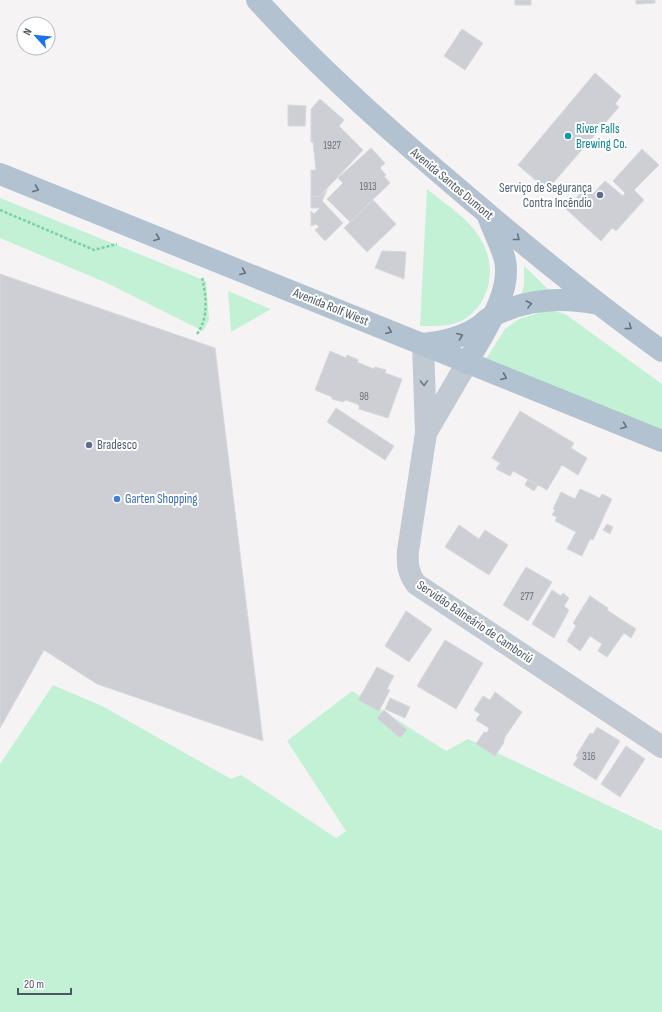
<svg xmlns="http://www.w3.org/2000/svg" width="662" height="1012" font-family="'Sofia Sans Condensed',sans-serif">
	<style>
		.green { fill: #c3f1d5 }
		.building { fill: #cdcfd5; stroke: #d7d9de }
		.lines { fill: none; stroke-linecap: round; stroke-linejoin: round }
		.path { stroke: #7ad0a6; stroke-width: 2.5; stroke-dasharray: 3 2; stroke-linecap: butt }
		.minor { stroke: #c1cad2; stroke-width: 22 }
		.major { stroke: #b3c2d1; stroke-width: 22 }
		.oneway { stroke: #64717d }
		.oneway2 { stroke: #6e7983 }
		.culture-dot { fill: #0f9aa8; stroke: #fff; stroke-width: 1.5 }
		.service-dot { fill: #5c6f8a; stroke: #fff; stroke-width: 1.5 }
		.shop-dot { fill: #3f7fe0; stroke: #fff; stroke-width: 1.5 }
		.labels { text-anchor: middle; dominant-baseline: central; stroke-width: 4; stroke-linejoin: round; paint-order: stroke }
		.number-label { font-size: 11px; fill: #6b747e }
		.culture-label { font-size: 13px; fill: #0d838f; stroke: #fff; text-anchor: start }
		.street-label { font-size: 13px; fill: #4a5661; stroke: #fff }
		.service-label { font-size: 13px; fill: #4e5e75; stroke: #fff; text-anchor: end }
		.shop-label { font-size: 13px; fill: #366cbe; stroke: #fff; text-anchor: start }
	</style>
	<rect width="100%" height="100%" fill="#f5f3f3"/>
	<!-- green -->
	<path class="green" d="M 427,189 C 445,204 468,218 480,238 C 497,265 492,301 465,319 C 452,327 434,326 420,326 Z
		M 0,198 L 206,281 L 209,320 L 203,331 L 107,283 L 0,238 Z
		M 524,266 L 548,289 L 520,300 L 524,285 Z
		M 228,291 L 271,309 L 231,332 Z
		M 549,310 L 565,314 L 662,384 L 662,430 L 484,362 L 505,329 L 519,319 Z
		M 53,685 L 102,706 L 231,779 L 241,775 L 336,838 L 346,831 L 287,741 L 352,691 L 446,751 L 468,739 L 662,831 L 662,1012 L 0,1012 L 0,764 Z"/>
	<!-- building -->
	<path class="building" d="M 515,0 L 531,0 L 531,5 L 515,5 Z
		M 636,0 L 655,0 L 655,3 L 636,4 Z
		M 462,29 L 483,43 L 465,70 L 444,56 Z
		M 595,73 L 621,96 L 615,104 L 619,107 L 547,190 L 518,165 Z
		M 320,99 L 344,120 L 339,126 L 363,150 L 319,197 L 311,196 L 311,170 L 316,170 L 313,142 L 311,142 L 311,109 Z
		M 288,105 L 306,106 L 305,126 L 288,126 Z
		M 371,148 L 385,163 L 380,168 L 386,175 L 384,176 L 390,183 L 350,222 L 327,199 L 343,183 L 338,178 Z
		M 642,149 L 659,165 L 634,190 L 644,200 L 616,231 L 612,228 L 601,241 L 566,209 L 586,187 L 593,194 L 605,181 L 623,196 L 625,193 L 613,181 Z
		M 327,190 L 322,201 L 343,223 L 325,241 L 315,230 L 319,227 L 316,224 L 311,226 L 311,211 L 314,214 L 320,208 L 311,208 L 311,196 L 319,197 Z
		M 373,200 L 396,224 L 367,252 L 344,228 Z
		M 382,251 L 406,252 L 404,279 L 375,268 Z
		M 0,274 L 215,348 L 263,741 L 97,684 L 44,650 L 0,728 Z
		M 330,351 L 346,358 L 347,355 L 359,360 L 357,362 L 374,369 L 375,367 L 386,370 L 385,373 L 402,379 L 388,418 L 359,409 L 359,405 L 346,400 L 343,402 L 332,399 L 332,397 L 315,390 Z
		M 336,408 L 394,446 L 385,460 L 327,422 Z
		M 520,411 L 574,443 L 571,448 L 587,458 L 578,475 L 562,465 L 547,490 L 513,471 L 510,476 L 496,469 L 500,463 L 492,458 Z
		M 528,479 L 538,485 L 534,491 L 525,485 Z
		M 580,489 L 600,498 L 602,494 L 612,499 L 593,540 L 590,539 L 582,556 L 567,549 L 576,532 L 555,521 L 557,517 L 552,515 L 555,510 L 553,509 L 561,492 L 575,499 Z
		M 607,524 L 613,527 L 610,534 L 603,530 Z
		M 459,525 L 479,539 L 485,530 L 508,545 L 489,575 L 445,547 Z
		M 526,567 L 552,582 L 528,621 L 503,605 Z
		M 552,590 L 561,596 L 563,593 L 569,598 L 564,606 L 569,610 L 554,638 L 532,624 Z
		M 590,596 L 608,608 L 607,610 L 636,629 L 631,638 L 624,633 L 607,657 L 598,651 L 602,644 L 590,636 L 580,651 L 567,641 L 576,626 L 573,623 Z
		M 406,611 L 432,629 L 409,662 L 385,646 Z
		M 445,640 L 483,663 L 456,709 L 417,686 Z
		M 377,667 L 394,676 L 387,689 L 390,690 L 379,711 L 358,700 Z
		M 495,692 L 522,712 L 505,737 L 503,744 L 495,756 L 476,744 L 484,732 L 487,733 L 489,728 L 476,720 L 480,714 L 474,710 L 483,696 L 490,700 Z
		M 390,698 L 410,707 L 405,718 L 385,709 Z
		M 384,710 L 407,730 L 400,738 L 377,718 Z
		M 597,727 L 620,741 L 596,780 L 573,765 L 578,757 L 576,756 L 590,733 L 593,734 Z
		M 626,746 L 645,759 L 620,797 L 601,784 Z"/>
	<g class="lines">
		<!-- path -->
		<path class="path" d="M 0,210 L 94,250 L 117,244
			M 197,334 C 209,318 206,295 202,277"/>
		<!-- minor -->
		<path class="minor" d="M 423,344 L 426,433 L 408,551 C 407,564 408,573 416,584 L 662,747
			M 426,433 L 467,363"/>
		<!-- major -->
		<path class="major" d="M 257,0 C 314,63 377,120 442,175 C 513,236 585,296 662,351
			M 0,174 L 662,441
			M 423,344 C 443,342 461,338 478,327 C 483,324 487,318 493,316 C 526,299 563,297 598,304
			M 467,363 C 483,333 512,294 505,260 C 501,245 493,230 488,216"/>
	</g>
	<!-- one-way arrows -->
	<defs><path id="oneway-chevron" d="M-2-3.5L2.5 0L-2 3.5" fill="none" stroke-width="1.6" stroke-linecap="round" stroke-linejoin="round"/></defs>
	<g class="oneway">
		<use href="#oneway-chevron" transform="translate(36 189) rotate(22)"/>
		<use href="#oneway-chevron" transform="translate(157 238) rotate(22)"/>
		<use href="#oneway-chevron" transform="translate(517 238) rotate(39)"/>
		<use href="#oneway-chevron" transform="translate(243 272) rotate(22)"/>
		<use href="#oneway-chevron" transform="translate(529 304) rotate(-14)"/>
		<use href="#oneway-chevron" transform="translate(629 327) rotate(36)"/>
		<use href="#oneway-chevron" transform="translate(389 331) rotate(22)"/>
		<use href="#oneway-chevron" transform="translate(460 336) rotate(-21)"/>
		<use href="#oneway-chevron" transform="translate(504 377) rotate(22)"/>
		<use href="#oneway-chevron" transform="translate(624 426) rotate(22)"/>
	</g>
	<use class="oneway2" href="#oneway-chevron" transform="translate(424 383) rotate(88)"/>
	<!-- markers -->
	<circle class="culture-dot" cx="568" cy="136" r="4"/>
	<g class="service-dot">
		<circle cx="600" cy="195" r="4"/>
		<circle cx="89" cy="445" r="4"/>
	</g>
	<circle class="shop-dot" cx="117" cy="499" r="4"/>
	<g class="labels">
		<!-- number labels -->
		<g class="number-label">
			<text x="332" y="145">1927</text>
			<text x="368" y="186">1913</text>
			<text x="364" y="396">98</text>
			<text x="527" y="596">277</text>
			<text x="589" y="756">316</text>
		</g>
		<!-- culture labels -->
		<g class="culture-label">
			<text x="576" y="129">River Falls<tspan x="576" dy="15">Brewing Co.</tspan></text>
		</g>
		<!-- street labels -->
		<g class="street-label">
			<text transform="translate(452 184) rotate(40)">Avenida Santos Dumont</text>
			<text transform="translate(331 307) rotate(22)">Avenida Rolf Wiest</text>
			<text transform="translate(475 622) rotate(34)">Servidão Balneário de Camboriú</text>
		</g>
		<!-- service labels -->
		<g class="service-label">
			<text x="592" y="188">Serviço de Segurança<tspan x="592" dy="15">Contra Incêndio</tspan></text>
			<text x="97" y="445" text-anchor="start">Bradesco</text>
		</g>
		<!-- shop labels -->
		<g class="shop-label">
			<text x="125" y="499">Garten Shopping</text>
		</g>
	</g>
	<!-- north arrow -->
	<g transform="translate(36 36) rotate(297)"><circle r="19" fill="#ffffff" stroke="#b7bbc0"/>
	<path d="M0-3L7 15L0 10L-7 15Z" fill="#1a73e8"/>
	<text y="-6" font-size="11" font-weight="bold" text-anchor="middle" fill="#4a5661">N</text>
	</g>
	<!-- scale -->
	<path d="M18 988v6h53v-6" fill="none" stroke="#4a5661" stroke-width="2"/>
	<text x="24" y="988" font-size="12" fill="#4a5661" stroke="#ffffff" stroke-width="3" paint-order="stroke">20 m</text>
</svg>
